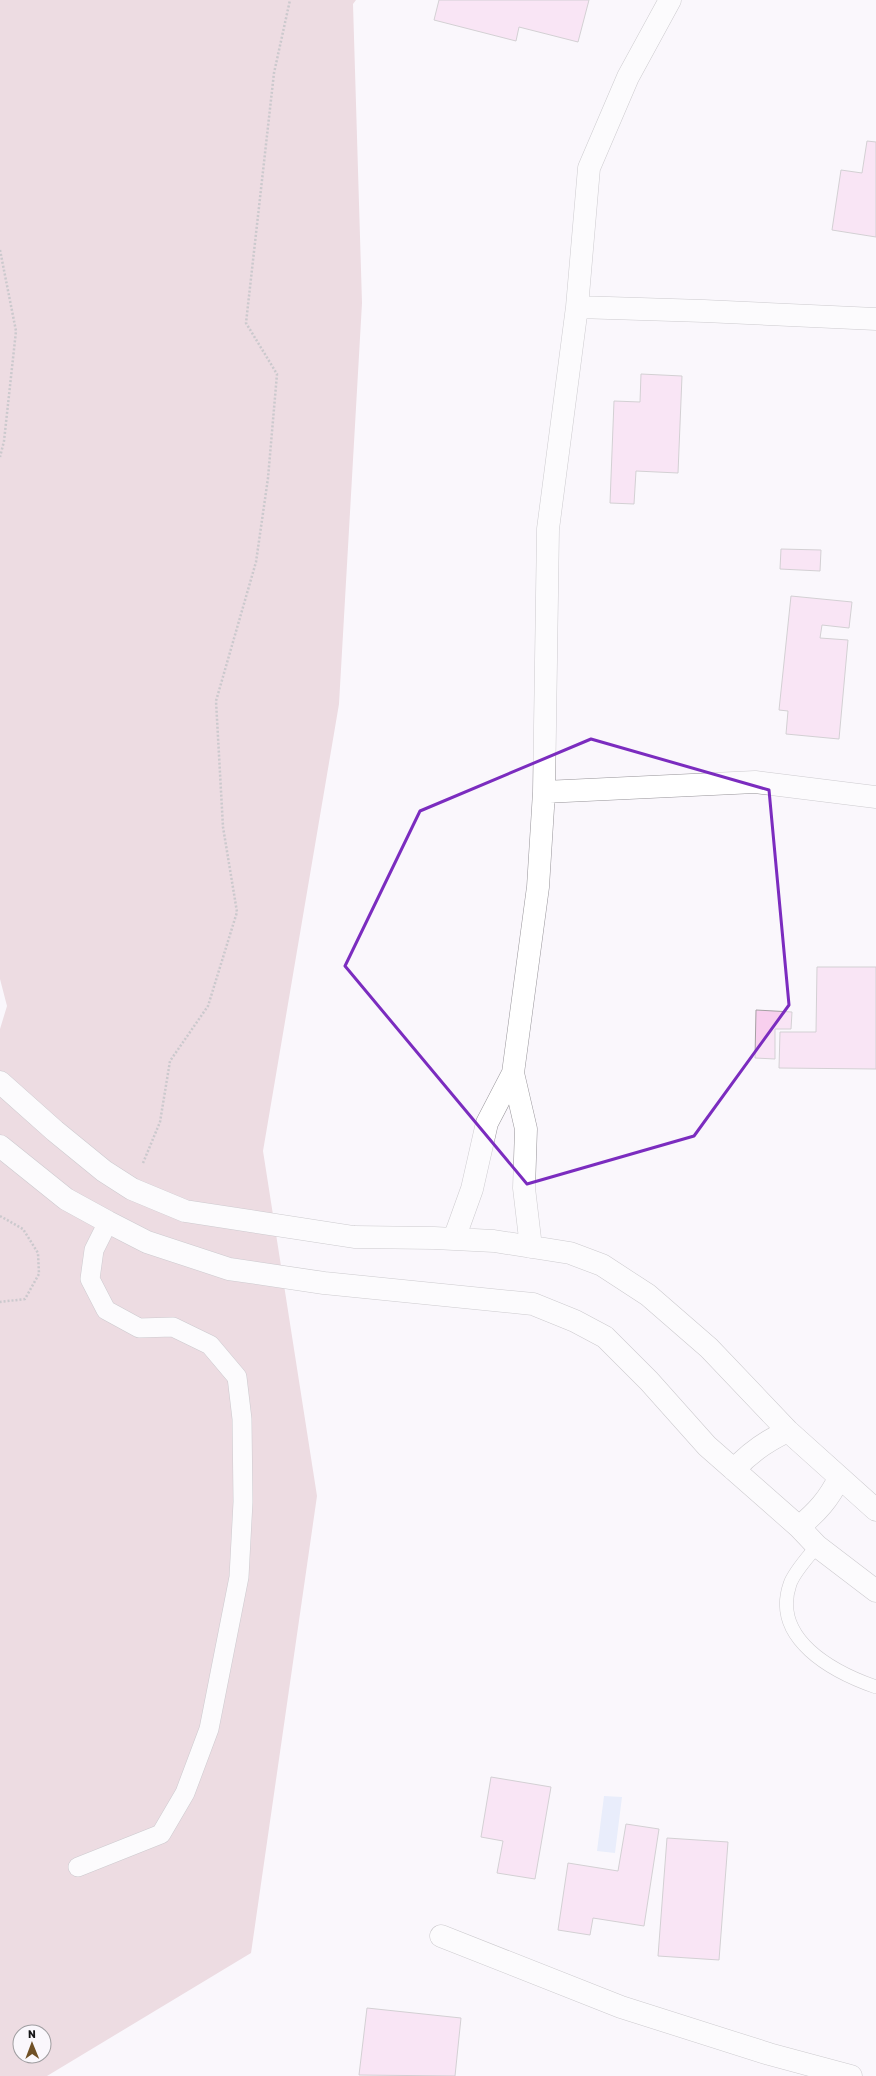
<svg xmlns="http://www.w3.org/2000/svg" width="876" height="2076" font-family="Rubik,sans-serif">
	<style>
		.green { fill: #ddbac4; fill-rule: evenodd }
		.water { fill: #d4e1fa }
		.building { fill: #f8cfee; stroke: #a5a0a3 }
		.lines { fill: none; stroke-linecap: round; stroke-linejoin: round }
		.service-casing { stroke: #979499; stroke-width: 14 }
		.pedestrian-casing { stroke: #979499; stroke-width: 20 }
		.minor-casing { stroke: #979499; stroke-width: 23 }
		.path { stroke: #929094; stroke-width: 2.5; stroke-dasharray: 2 2; stroke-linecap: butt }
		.service { stroke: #fff; stroke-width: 13 }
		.pedestrian { stroke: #fff; stroke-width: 19 }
		.minor { stroke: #fff; stroke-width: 22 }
		.marked { fill: none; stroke: #7b2cbf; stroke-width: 3; stroke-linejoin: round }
	</style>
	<rect width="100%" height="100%" fill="#faf7fc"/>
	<!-- green -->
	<path class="green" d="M 0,0 L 356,0 L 353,4 L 362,303 L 339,704 L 263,1151 L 317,1496 L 251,1953 L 47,2076 L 0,2076 L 0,1029 L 7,1006 L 0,979 ZM 20,2032 L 44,2032 L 44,2056 L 20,2056 Z"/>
	<!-- water -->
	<path class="water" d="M 604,1796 L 622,1797 L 615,1853 L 597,1851 Z"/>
	<!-- building -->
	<path class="building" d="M 439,0 L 589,0 L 578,42 L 519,27 L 516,41 L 434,20 Z
		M 867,141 L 876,142 L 876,237 L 832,230 L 841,170 L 862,173 Z
		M 641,374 L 682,376 L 678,473 L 636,471 L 634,504 L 610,503 L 614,401 L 640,402 Z
		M 781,549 L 821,550 L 820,571 L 780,569 Z
		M 791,596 L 852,602 L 849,628 L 822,625 L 820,638 L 848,640 L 839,739 L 786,734 L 788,711 L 779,710 Z
		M 817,967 L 876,967 L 876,1069 L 779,1068 L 780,1032 L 816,1032 Z
		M 756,1010 L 792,1012 L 791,1029 L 775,1029 L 775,1059 L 755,1058 Z
		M 491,1777 L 551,1787 L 535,1879 L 497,1873 L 503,1841 L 481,1837 Z
		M 626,1824 L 659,1829 L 644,1926 L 593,1918 L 590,1935 L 558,1930 L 568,1863 L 618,1871 Z
		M 667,1838 L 728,1842 L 719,1960 L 658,1956 Z
		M 367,2008 L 461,2018 L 455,2076 L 359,2075 Z"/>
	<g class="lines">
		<defs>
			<path id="service" d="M 817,1546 C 809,1556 794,1572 790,1584 C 771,1639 833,1672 876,1687"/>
			<path id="pedestrian" d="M 78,1867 L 161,1834 L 185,1793 L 209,1729 L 239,1577 L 243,1502 L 242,1419 L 237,1377 L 210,1345 L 173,1327 L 139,1328 L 106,1310 L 90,1279 L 94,1250 L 108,1222"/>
			<path id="minor" d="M 577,307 L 704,311 L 876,319
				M 544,792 L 755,782 L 876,797
				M 513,1073 L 526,1129 L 524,1188 L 531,1247
				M 0,1082 L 55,1131 L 104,1171 L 132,1189 L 185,1211 L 354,1237 L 434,1238 L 494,1241 L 570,1253 L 602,1265 L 648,1295 L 709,1348 L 788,1431 L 876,1510
				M 0,1146 L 66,1199 L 108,1222 L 147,1242 L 229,1269 L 324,1283 L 533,1304 L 575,1321 L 605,1337 L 649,1381 L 707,1446 L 799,1527 L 817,1546 L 876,1591
				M 454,1239 L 472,1189 L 487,1123 L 513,1073 L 538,887 L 544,792 L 548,529 L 577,307 L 589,168 L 628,77 L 670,0
				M 734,1470 C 750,1452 766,1441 788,1431
				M 799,1527 C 817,1512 829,1499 839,1478
				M 441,1936 L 621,2007 L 769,2054 L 851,2076"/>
		</defs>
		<!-- service casing -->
		<use href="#service" class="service-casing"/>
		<!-- pedestrian casing -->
		<use href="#pedestrian" class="pedestrian-casing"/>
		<!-- minor casing -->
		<use href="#minor" class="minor-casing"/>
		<!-- path -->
		<path class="path" d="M 0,250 L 16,331 L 4,441 L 0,457
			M 143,1163 L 160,1122 L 170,1061 L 208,1006 L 237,912 L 223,827 L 216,701 L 256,562 L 268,478 L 277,374 L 246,323 L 274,73 L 290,0
			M 0,1216 L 23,1229 L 38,1253 L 39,1274 L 25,1299 L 0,1302"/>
		<!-- service -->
		<use href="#service" class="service"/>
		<!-- pedestrian -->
		<use href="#pedestrian" class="pedestrian"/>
		<!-- minor -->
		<use href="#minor" class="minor"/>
	</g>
	<!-- marked area -->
	<path d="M0 0H876V2076H0ZM 591,739 L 769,790 L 789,1005 L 694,1136 L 527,1184 L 345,966 L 420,811 Z" fill="#faf7fc" fill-opacity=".55" fill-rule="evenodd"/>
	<path class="marked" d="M 591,739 L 769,790 L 789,1005 L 694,1136 L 527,1184 L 345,966 L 420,811 Z"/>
	<!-- north arrow -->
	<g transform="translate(32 2044) rotate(359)"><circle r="19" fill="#faf7fc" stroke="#9f9da0"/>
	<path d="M0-3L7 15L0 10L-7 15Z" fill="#705026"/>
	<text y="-6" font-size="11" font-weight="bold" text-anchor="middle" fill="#161517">N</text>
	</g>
</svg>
